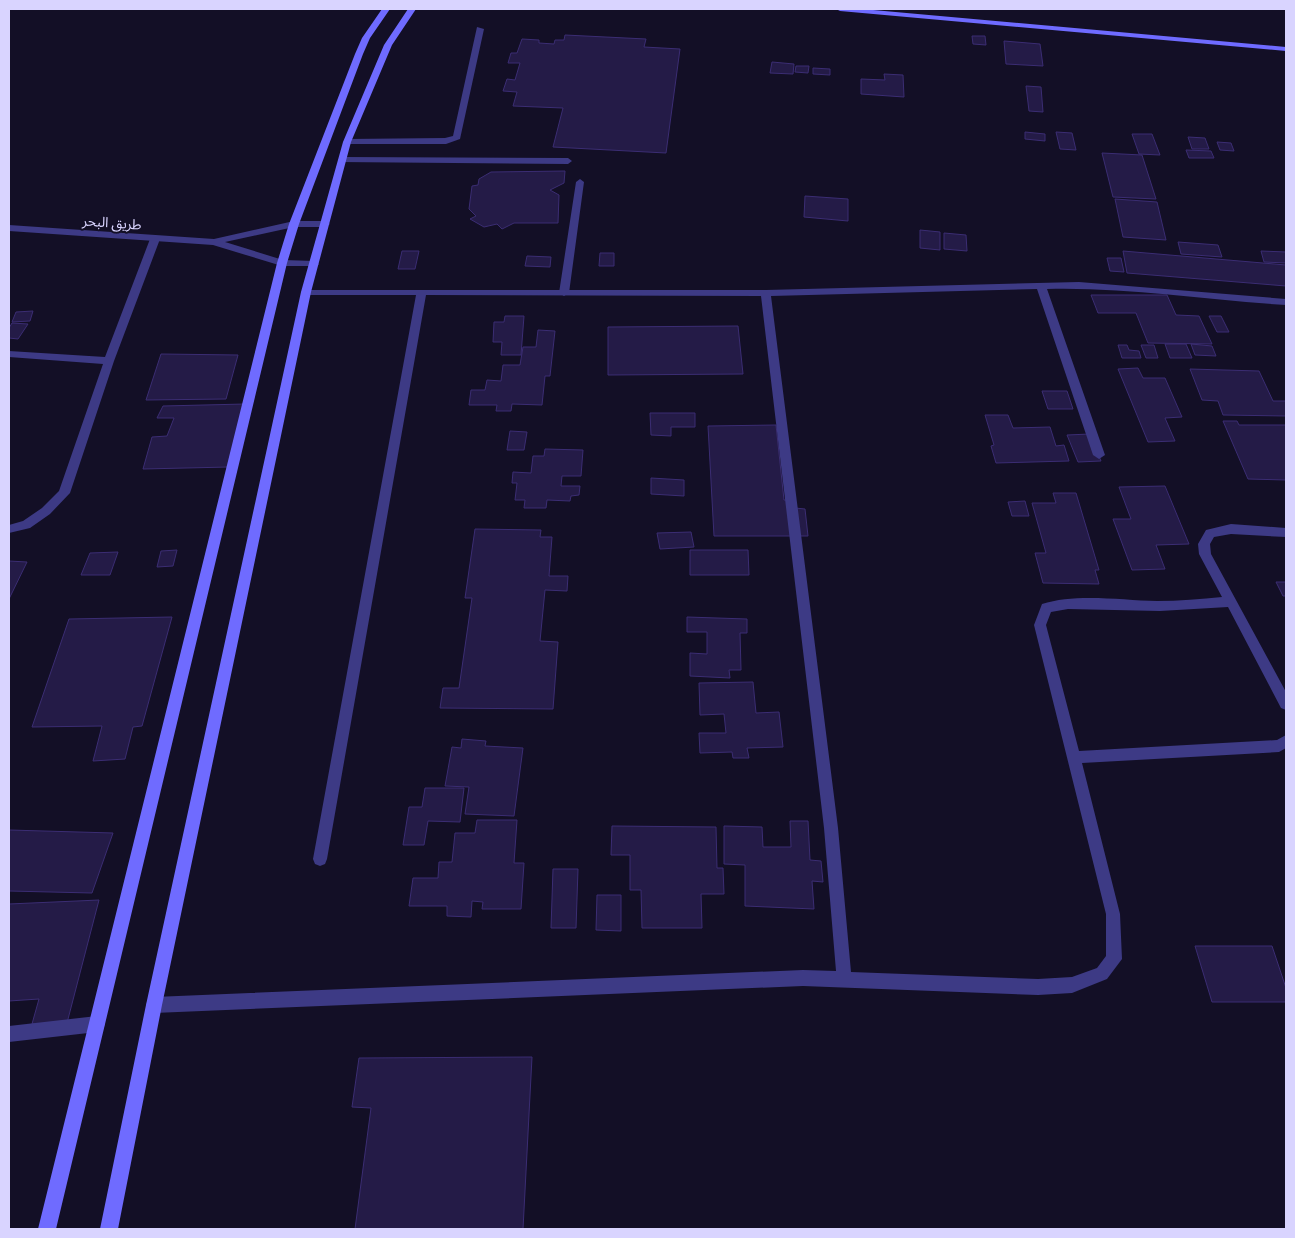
<svg xmlns="http://www.w3.org/2000/svg" width="1295" height="1238" font-family="'Exo 2','Noto Sans Arabic',sans-serif">
	<style>
		.building { fill: #241b47; stroke: #3b2d73 }
		.lines { fill: none; stroke-linecap: round; stroke-linejoin: round }
		.service { fill: #3d3a85; fill-rule: evenodd }
		.minor { fill: #3d3a85; fill-rule: evenodd }
		.tertiary { fill: #3d3a85; fill-rule: evenodd }
		.secondary { fill: #6f6bff; fill-rule: evenodd }
		.labels { text-anchor: middle; dominant-baseline: central; stroke-width: 4; stroke-linejoin: round; paint-order: stroke }
		.far-street-label { font-size: 14px; fill: #d9d4ff; stroke: #130f26 }
	</style>
	<rect width="100%" height="100%" fill="#130f26"/>
	<!-- building -->
	<path class="building" d="M 565,35 L 646,39 L 644,47 L 680,49 L 666,153 L 553,147 L 563,108 L 513,106 L 517,92 L 503,91 L 507,79 L 515,80 L 520,63 L 508,63 L 511,53 L 517,53 L 522,39 L 539,40 L 539,43 L 554,44 L 555,40 L 564,40 Z
		M 972,36 L 985,36 L 986,45 L 973,44 Z
		M 1004,41 L 1040,44 L 1043,66 L 1006,64 Z
		M 772,62 L 794,64 L 793,74 L 770,73 Z
		M 796,66 L 809,66 L 808,73 L 795,72 Z
		M 813,68 L 830,69 L 830,75 L 813,74 Z
		M 884,74 L 903,75 L 904,97 L 861,94 L 861,79 L 885,80 Z
		M 1026,86 L 1041,87 L 1043,112 L 1029,111 Z
		M 1025,132 L 1045,134 L 1045,141 L 1025,139 Z
		M 1056,132 L 1072,133 L 1076,150 L 1060,149 Z
		M 1132,134 L 1152,134 L 1160,155 L 1139,154 Z
		M 1188,137 L 1205,138 L 1209,149 L 1192,149 Z
		M 1217,142 L 1231,143 L 1234,151 L 1220,150 Z
		M 1186,150 L 1211,151 L 1214,158 L 1189,158 Z
		M 1102,153 L 1142,155 L 1156,199 L 1113,197 Z
		M 565,171 L 564,183 L 550,190 L 559,195 L 558,223 L 514,223 L 502,229 L 497,224 L 484,227 L 470,219 L 476,216 L 469,209 L 472,186 L 478,185 L 479,179 L 491,172 Z
		M 805,196 L 848,199 L 848,221 L 804,217 Z
		M 1115,199 L 1157,202 L 1166,240 L 1123,237 Z
		M 920,230 L 940,232 L 940,250 L 920,248 Z
		M 944,233 L 966,235 L 967,251 L 944,249 Z
		M 1178,242 L 1218,245 L 1222,257 L 1181,254 Z
		M 402,251 L 419,251 L 415,269 L 398,269 Z
		M 1123,251 L 1286,265 L 1286,286 L 1127,273 Z
		M 1261,251 L 1286,252 L 1286,263 L 1264,262 Z
		M 600,253 L 614,253 L 614,266 L 599,266 Z
		M 527,256 L 551,257 L 550,267 L 525,266 Z
		M 1107,258 L 1121,258 L 1124,272 L 1110,271 Z
		M 1091,295 L 1167,295 L 1176,315 L 1199,316 L 1212,344 L 1148,343 L 1136,313 L 1098,313 Z
		M 33,311 L 30,321 L 12,322 L 16,312 Z
		M 505,316 L 524,316 L 521,355 L 501,355 L 502,342 L 493,342 L 494,322 L 504,322 Z
		M 1209,316 L 1221,316 L 1229,332 L 1217,332 Z
		M 12,323 L 28,324 L 18,339 L 9,338 L 9,328 Z
		M 738,326 L 743,374 L 608,375 L 608,327 Z
		M 538,330 L 555,331 L 550,376 L 545,376 L 542,405 L 512,404 L 511,411 L 496,411 L 497,405 L 469,405 L 471,390 L 485,390 L 487,380 L 501,381 L 503,365 L 520,365 L 523,347 L 536,347 Z
		M 1165,344 L 1186,344 L 1192,358 L 1170,358 Z
		M 1191,344 L 1212,346 L 1216,356 L 1195,355 Z
		M 1118,345 L 1127,345 L 1129,350 L 1139,351 L 1141,358 L 1122,358 Z
		M 1141,345 L 1154,345 L 1158,358 L 1146,358 Z
		M 161,354 L 238,355 L 226,399 L 146,400 Z
		M 1138,368 L 1143,378 L 1165,378 L 1182,417 L 1165,418 L 1175,441 L 1148,442 L 1118,369 Z
		M 1190,369 L 1259,371 L 1273,401 L 1286,401 L 1286,416 L 1223,415 L 1218,401 L 1202,400 Z
		M 1042,391 L 1067,391 L 1073,409 L 1048,409 Z
		M 245,404 L 229,467 L 143,469 L 152,437 L 167,436 L 174,418 L 157,418 L 163,406 Z
		M 650,413 L 695,413 L 695,427 L 671,427 L 671,436 L 651,435 Z
		M 985,415 L 1008,415 L 1013,428 L 1050,427 L 1056,446 L 1064,445 L 1069,461 L 996,463 L 991,446 L 994,445 Z
		M 1223,421 L 1237,421 L 1239,425 L 1286,425 L 1286,480 L 1248,479 Z
		M 776,425 L 784,500 L 794,500 L 795,508 L 805,509 L 808,536 L 714,536 L 708,426 Z
		M 510,431 L 527,432 L 524,450 L 507,450 Z
		M 1090,434 L 1101,461 L 1078,462 L 1067,435 Z
		M 545,449 L 583,450 L 581,476 L 562,476 L 561,486 L 580,486 L 579,495 L 571,496 L 570,501 L 547,500 L 546,508 L 524,508 L 525,500 L 515,500 L 517,483 L 512,483 L 513,472 L 531,473 L 533,456 L 544,456 Z
		M 651,478 L 684,480 L 684,496 L 651,494 Z
		M 1165,486 L 1189,544 L 1156,545 L 1165,569 L 1132,570 L 1113,519 L 1131,519 L 1119,487 Z
		M 1053,493 L 1076,493 L 1099,570 L 1095,570 L 1099,584 L 1043,583 L 1035,553 L 1046,553 L 1032,503 L 1056,503 Z
		M 1025,501 L 1029,516 L 1012,516 L 1008,502 Z
		M 475,529 L 541,530 L 540,537 L 552,537 L 549,576 L 568,576 L 567,591 L 545,590 L 540,641 L 558,642 L 553,709 L 440,708 L 443,688 L 459,688 L 472,598 L 465,598 Z
		M 691,532 L 694,547 L 660,549 L 657,533 Z
		M 177,550 L 173,566 L 157,567 L 161,551 Z
		M 690,550 L 748,550 L 749,575 L 690,575 Z
		M 118,552 L 110,575 L 81,575 L 90,553 Z
		M 9,561 L 27,562 L 9,599 Z
		M 1276,582 L 1286,582 L 1286,596 L 1283,596 Z
		M 172,617 L 142,726 L 133,727 L 125,759 L 93,761 L 102,726 L 32,727 L 69,619 Z
		M 687,617 L 747,619 L 747,633 L 740,633 L 741,670 L 729,670 L 730,678 L 690,676 L 690,653 L 707,654 L 707,632 L 687,632 Z
		M 753,682 L 756,713 L 779,712 L 783,747 L 747,748 L 749,758 L 733,758 L 732,752 L 700,753 L 699,733 L 726,733 L 724,714 L 700,715 L 699,683 Z
		M 462,739 L 486,741 L 485,746 L 523,748 L 514,816 L 465,814 L 469,787 L 445,786 L 452,747 L 461,748 Z
		M 425,788 L 464,788 L 460,822 L 428,821 L 424,845 L 403,845 L 409,807 L 422,807 Z
		M 477,820 L 517,820 L 514,863 L 524,863 L 521,909 L 482,909 L 483,902 L 472,901 L 471,917 L 447,916 L 447,906 L 409,906 L 413,878 L 438,878 L 439,862 L 452,862 L 455,833 L 475,833 Z
		M 790,821 L 808,821 L 810,860 L 821,861 L 823,882 L 812,881 L 814,909 L 745,906 L 745,865 L 724,864 L 724,826 L 762,827 L 763,847 L 791,847 Z
		M 612,826 L 716,827 L 717,868 L 723,868 L 724,894 L 701,894 L 702,928 L 642,928 L 641,890 L 630,890 L 630,855 L 611,855 Z
		M 9,830 L 113,833 L 92,893 L 9,891 Z
		M 553,869 L 578,869 L 576,928 L 551,928 Z
		M 597,895 L 621,895 L 621,931 L 596,930 Z
		M 99,900 L 67,1023 L 32,1024 L 39,999 L 9,1001 L 9,904 Z
		M 1195,946 L 1272,946 L 1286,988 L 1286,1002 L 1212,1002 Z
		M 532,1057 L 523,1229 L 355,1229 L 371,1108 L 352,1107 L 359,1058 Z"/>
	<g class="lines">
		<!-- service -->
		<path class="service" d="M 477,27 L 484,29 L 460,139 L 446,144 L 344,144 L 343,142 L 347,139 L 445,138 L 453,136 Z
			M 342,157 L 568,158 L 572,161 L 568,164 L 339,162 L 338,160 Z
			M 580,179 L 584,182 L 569,293 L 564,296 L 559,293 L 576,182 Z"/>
		<!-- minor -->
		<path class="minor" d="M 155,236 L 160,239 L 114,361 L 70,493 L 50,514 L 30,528 L 9,533 L 9,525 L 23,521 L 42,508 L 59,491 L 103,364 L 9,357 L 9,351 L 105,357 L 150,239 Z
			M 1079,282 L 1286,299 L 1286,305 C 1206,300 1127,287 1047,289 L 1105,455 L 1099,459 L 1093,455 L 1037,289 L 771,296 L 838,828 L 851,972 L 1038,979 L 1072,977 L 1097,968 L 1106,956 L 1106,914 L 1034,625 L 1042,604 C 1075,593 1121,600 1157,601 C 1179,601 1201,599 1222,597 L 1199,554 L 1198,544 L 1206,530 L 1231,524 L 1286,528 L 1286,537 L 1231,534 L 1214,537 L 1210,544 L 1211,554 L 1286,692 L 1286,710 L 1281,708 L 1228,607 L 1160,611 L 1068,609 L 1051,612 L 1046,625 L 1079,751 L 1277,740 L 1286,735 L 1286,748 L 1279,752 L 1082,763 L 1120,914 L 1122,959 L 1107,979 L 1072,993 L 1038,995 L 803,986 L 154,1013 L 148,1011 L 146,1005 L 148,999 L 154,997 L 803,970 L 836,971 L 824,828 L 761,296 L 426,295 L 327,859 L 325,864 L 320,866 L 315,864 L 313,859 L 416,295 L 306,295 L 303,294 L 303,290 L 766,290 Z
			M 97,1016 L 103,1018 L 105,1024 L 103,1030 L 97,1032 L 9,1042 L 9,1026 Z"/>
		<!-- tertiary -->
		<path class="tertiary" d="M 294,221 L 325,221 L 330,224 L 325,227 L 294,227 L 225,242 L 283,260 L 314,261 L 319,264 L 317,266 L 282,266 L 213,245 L 9,231 L 9,225 L 214,239 Z"/>
		<!-- secondary -->
		<path class="secondary" d="M 382,9 L 390,9 L 370,38 L 363,54 L 299,224 L 287,263 L 56,1229 L 38,1229 L 277,263 L 289,224 L 355,54 L 362,38 Z
			M 408,9 L 416,9 L 392,45 L 351,142 L 311,292 L 162,1005 L 118,1229 L 100,1229 L 146,1005 L 301,292 L 343,142 L 384,45 Z
			M 836,9 L 862,9 L 1286,47 L 1286,51 L 840,11 Z"/>
	</g>
	<g class="labels">
		<!-- far-street labels -->
		<g class="far-street-label">
			<text transform="translate(112 222) rotate(4)">طريق البحر</text>
		</g>
	</g>
	<!-- border -->
	<rect width="1295" height="1238" fill="none" stroke="#d9d4ff" stroke-width="20"/>
</svg>
